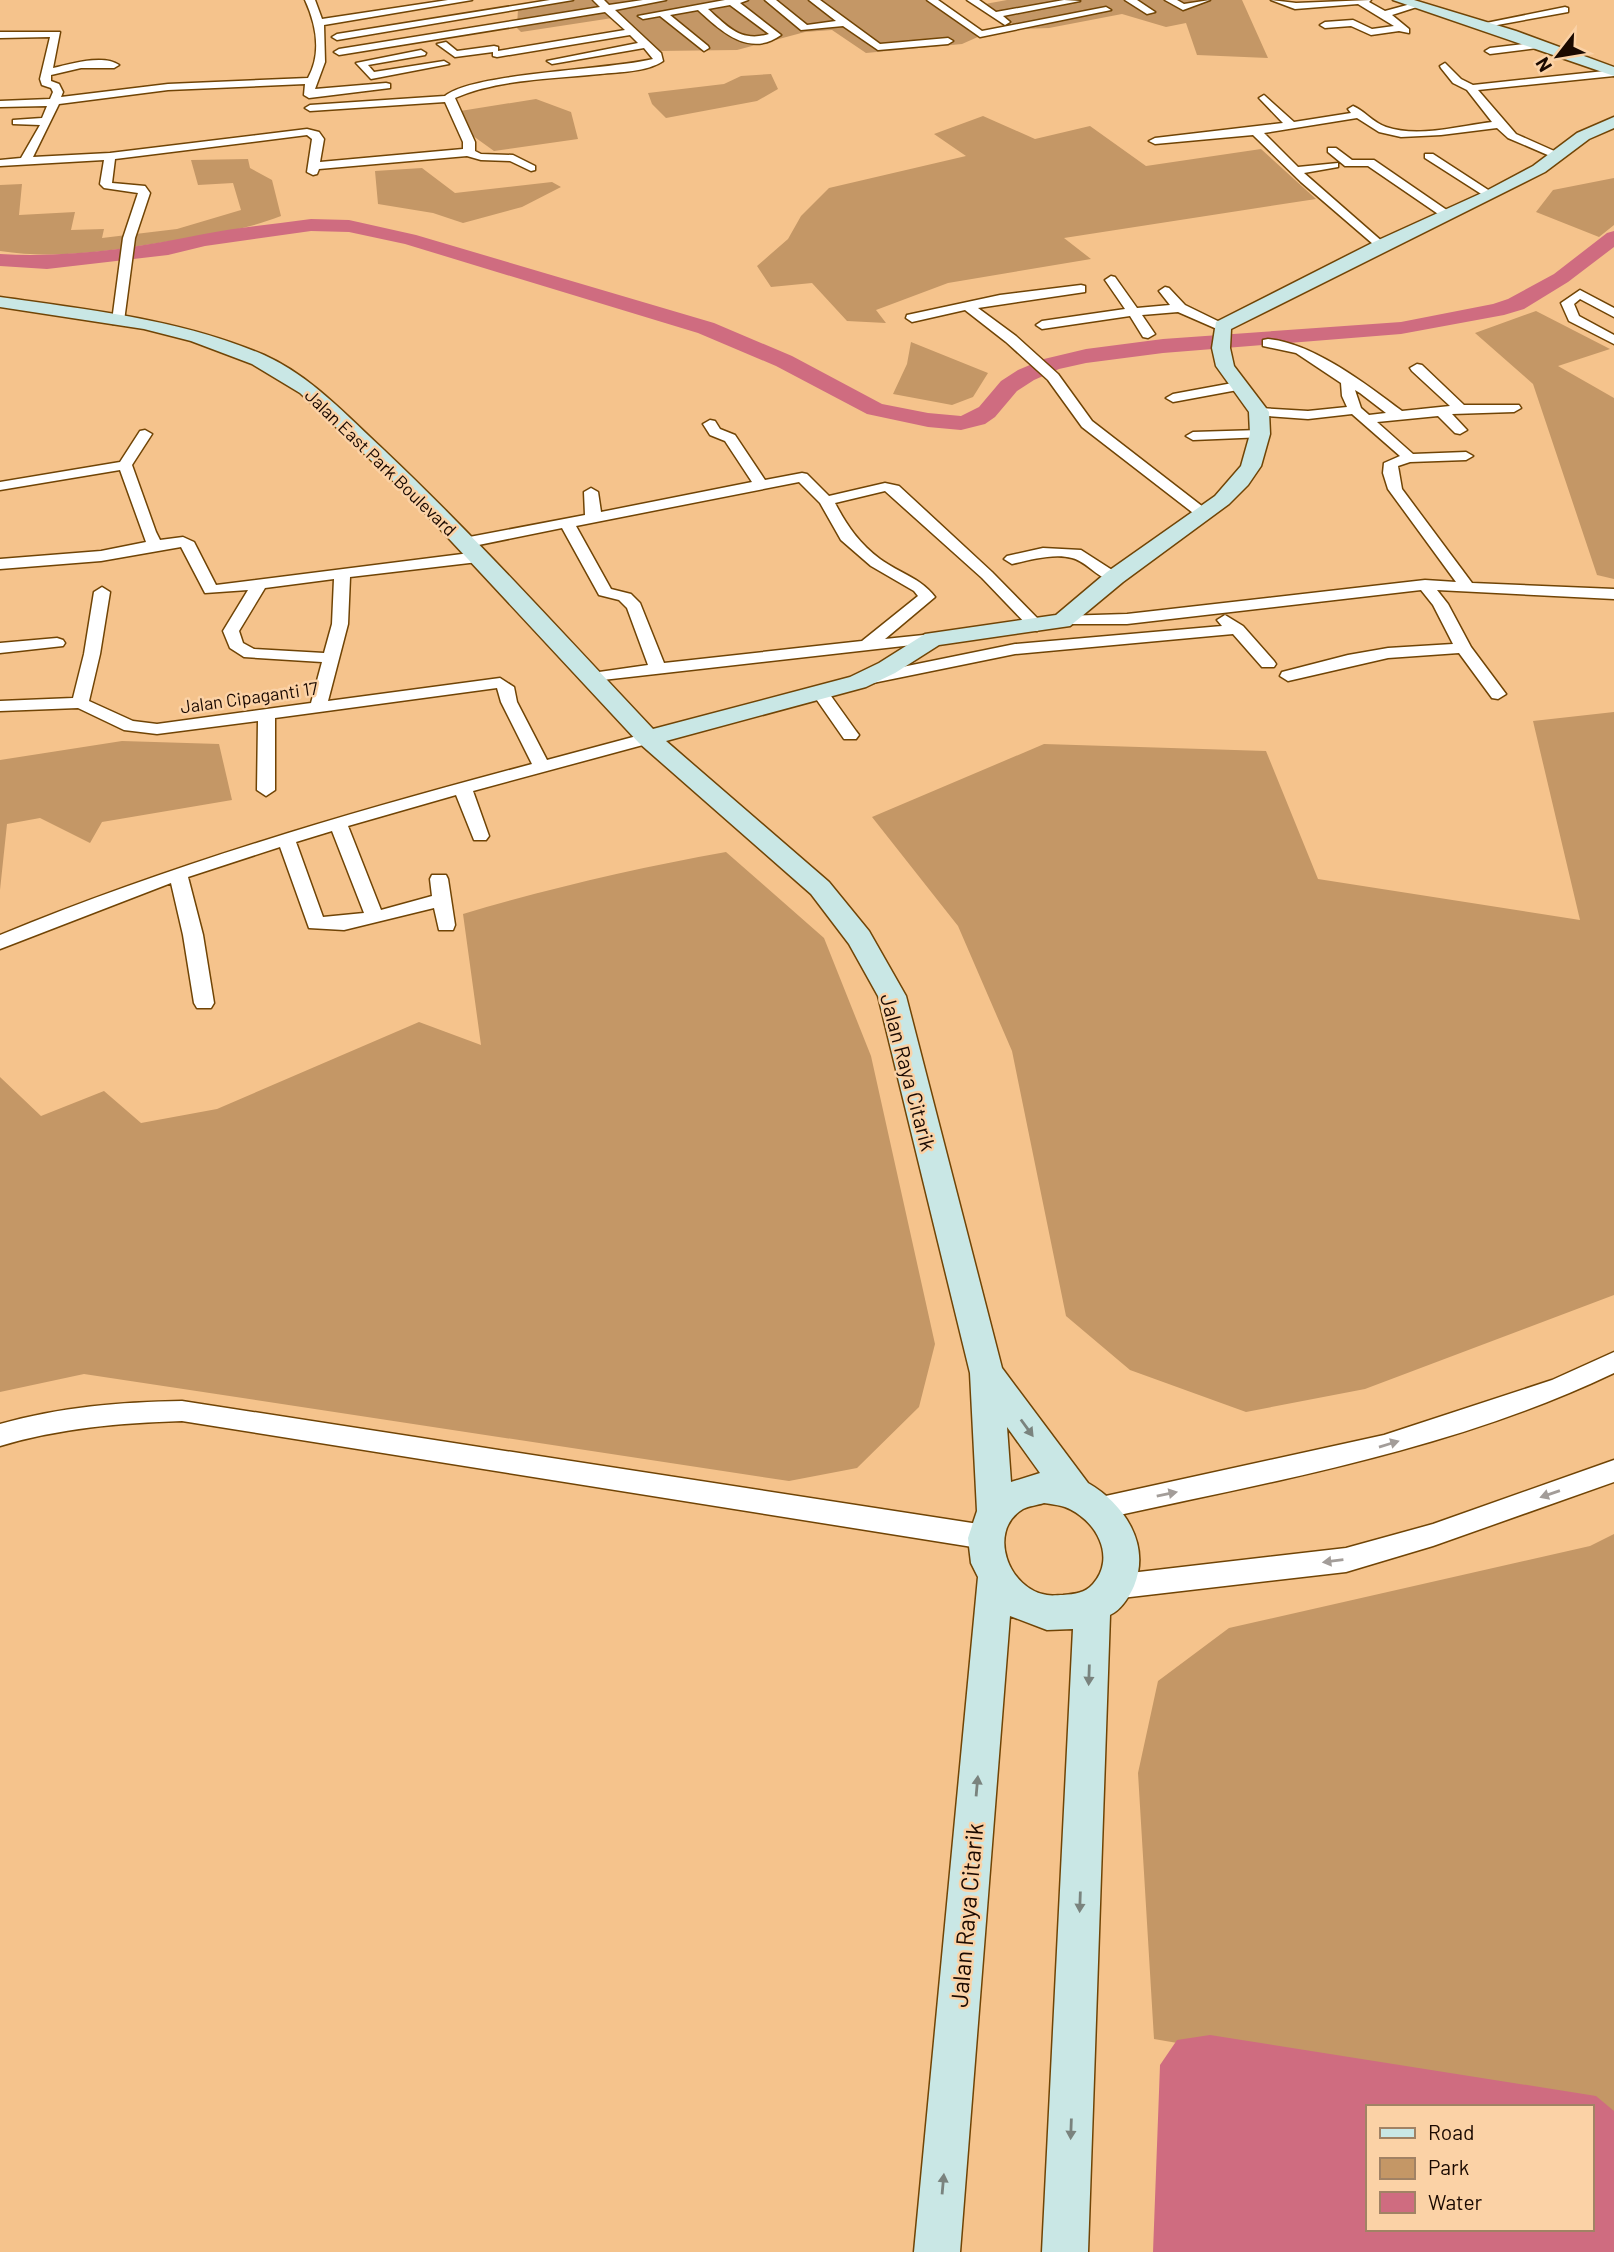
<svg xmlns="http://www.w3.org/2000/svg" width="1614" height="2252" font-family="Barlow,sans-serif">
	<style>
		.green { fill: #c49766 }
		.water { fill: #cf6c80; fill-rule: evenodd }
		.lines { fill: none; stroke-linecap: round; stroke-linejoin: round }
		.river { fill: #cf6c80; fill-rule: evenodd }
		.street-casing { stroke: #704405; stroke-width: 3 }
		.secondary-casing { stroke: #704405; stroke-width: 3 }
		.street { fill: #fff; fill-rule: evenodd }
		.secondary { fill: #c9e7e5; fill-rule: evenodd }
		.oneway { fill: #7a837e }
		.oneway2 { fill: #a39d99 }
		.labels { text-anchor: middle; dominant-baseline: central; stroke-width: 5; stroke-linejoin: round; paint-order: stroke }
		.far-street-label { font-size: 18px; fill: #1a0900; stroke: #fbd2a6 }
		.street-label { font-size: 21px; fill: #1a0900; stroke: #fbd2a6 }
		.near-street-label { font-size: 24px; fill: #1a0900; stroke: #fbd2a6 }
	</style>
	<rect width="100%" height="100%" fill="#f5c38c"/>
	<!-- green -->
	<path class="green" d="M 568,0 L 925,0 L 980,36 L 962,44 L 866,53 L 832,30 L 805,32 L 737,50 L 656,51 L 619,17 L 521,32 L 517,28 L 518,8 Z
		M 1007,0 L 1242,0 L 1268,58 L 1197,55 L 1186,23 L 1166,27 L 1122,14 L 1049,28 L 1020,29 L 985,4 Z
		M 771,74 L 778,89 L 757,101 L 666,118 L 652,104 L 648,93 L 724,84 L 741,76 Z
		M 536,99 L 571,112 L 578,139 L 494,151 L 462,128 L 454,112 Z
		M 983,116 L 1035,139 L 1090,126 L 1146,166 L 1261,149 L 1316,199 L 1064,238 L 1091,259 L 948,283 L 876,310 L 886,323 L 847,321 L 812,283 L 771,287 L 757,266 L 788,239 L 801,216 L 829,188 L 966,156 L 934,134 Z
		M 248,159 L 250,168 L 272,180 L 281,216 C 245,230 209,235 171,241 C 114,250 58,260 0,251 L 0,185 L 22,184 L 19,215 L 75,212 L 71,230 L 104,229 L 102,238 L 177,229 L 241,210 L 233,183 L 198,185 L 191,160 Z
		M 422,168 L 455,193 L 552,182 L 561,187 L 522,207 L 463,223 L 433,213 L 378,204 L 375,171 Z
		M 1614,178 L 1614,225 L 1599,237 L 1536,212 L 1553,190 Z
		M 1536,311 L 1610,349 L 1558,366 L 1614,398 L 1614,579 L 1597,575 L 1533,384 L 1475,333 Z
		M 911,342 L 988,373 L 973,397 L 952,405 L 893,394 L 907,364 Z
		M 1614,712 L 1614,1295 L 1365,1389 L 1246,1412 L 1130,1370 L 1066,1316 L 1012,1051 L 958,926 L 872,817 L 1044,744 L 1266,751 L 1318,879 L 1580,920 L 1533,721 Z
		M 122,741 L 219,744 L 232,800 L 102,822 L 90,843 L 40,818 L 7,824 L 0,890 L 0,760 Z
		M 726,852 L 824,938 L 871,1056 L 935,1344 L 919,1407 L 857,1468 L 789,1481 L 84,1374 L 0,1392 L 0,1077 L 41,1116 L 104,1091 L 141,1123 L 217,1109 L 419,1022 L 481,1045 L 463,914 C 550,888 637,868 726,852 Z
		M 1614,1534 L 1614,2143 L 1591,2107 L 1550,2107 L 1154,2039 L 1138,1773 L 1158,1681 L 1229,1628 L 1590,1546 Z"/>
	<!-- water -->
	<path class="water" d="M 1210,2035 L 1596,2096 L 1614,2111 L 1614,2252 L 1153,2252 L 1160,2065 L 1177,2040 ZM 1367,2107 L 1591,2107 L 1591,2229 L 1367,2229 Z"/>
	<g class="lines">
		<!-- river -->
		<path class="river" d="M 311,219 L 349,220 L 416,235 L 714,323 L 792,356 L 882,404 L 928,413 L 961,416 L 979,407 L 1001,381 L 1018,370 L 1044,359 L 1086,349 L 1163,339 L 1401,322 L 1493,304 L 1508,299 L 1554,274 L 1607,233 L 1614,231 L 1614,247 L 1568,282 L 1524,309 L 1504,315 L 1401,334 L 1163,353 L 1086,363 L 1059,369 L 1034,380 L 1017,391 L 995,417 L 985,424 L 961,430 L 928,427 L 867,414 L 776,366 L 698,333 L 405,244 L 349,232 L 311,231 L 205,246 L 168,255 L 47,269 L 0,266 L 0,254 C 69,258 136,248 204,234 C 239,227 275,224 311,219 Z"/>
		<defs>
			<path id="street" d="M 305,0 L 315,0 L 322,19 L 448,0 L 472,0 L 324,25 L 325,62 L 315,89 L 386,83 L 390,84 L 390,88 L 309,98 L 304,95 L 305,84 L 168,90 L 59,104 L 33,157 L 110,153 L 307,129 L 319,132 L 324,139 L 320,162 L 463,149 L 463,142 L 445,102 L 310,111 L 305,108 L 310,105 L 445,96 C 472,73 608,70 653,59 L 644,48 L 552,64 L 547,61 L 638,43 L 630,35 L 497,57 L 493,56 L 493,52 L 455,57 L 437,44 L 446,42 L 457,51 L 494,46 L 498,47 L 498,51 L 625,30 L 605,12 L 339,55 L 334,52 L 339,49 L 600,7 L 593,0 L 604,0 L 609,5 L 643,0 L 666,0 L 615,10 L 661,53 L 663,61 C 647,72 619,72 600,74 C 553,79 498,79 455,98 L 475,142 L 475,151 L 481,154 L 513,155 L 535,166 L 535,170 L 531,171 L 510,161 L 481,160 L 467,156 L 319,169 L 317,174 L 313,175 L 307,172 L 312,139 L 307,135 L 115,159 L 112,183 L 145,186 L 150,193 L 135,238 L 124,321 L 123,324 L 113,324 L 112,321 L 123,238 L 138,193 L 104,188 L 100,184 L 104,160 L 0,166 L 0,160 L 21,158 L 40,125 L 13,124 L 13,120 L 42,118 L 47,106 L 0,107 L 0,101 L 50,99 L 53,92 L 51,88 L 42,85 L 40,79 L 50,37 L 0,38 L 0,32 L 60,32 L 53,68 C 71,64 103,54 119,65 L 114,68 L 81,68 L 51,75 L 51,81 L 59,84 L 63,92 L 61,97 L 168,84 L 308,78 C 322,53 316,24 305,0 Z
				M 550,0 L 573,0 L 337,40 L 332,37 L 337,34 Z
				M 725,0 L 748,0 L 740,3 L 781,35 C 749,58 721,31 698,10 L 670,15 L 708,46 L 709,48 L 704,51 L 660,16 L 643,19 L 638,16 ZM 730,5 L 769,34 C 741,43 727,26 708,9 Z
				M 765,0 L 776,0 L 807,25 L 836,21 L 809,0 L 820,0 L 880,44 L 948,38 L 953,41 L 948,44 L 878,50 L 843,26 L 801,30 Z
				M 927,0 L 938,0 L 982,31 L 1106,7 L 1111,10 L 980,37 Z
				M 967,0 L 979,0 L 996,12 L 1064,0 L 1080,1 L 1003,16 L 1010,22 L 1005,25 Z
				M 1125,0 L 1137,0 L 1155,12 L 1147,14 Z
				M 1165,0 L 1177,0 L 1184,4 L 1210,0 L 1183,10 Z
				M 1271,0 L 1296,3 L 1371,0 L 1369,2 L 1385,11 L 1418,2 L 1423,5 L 1392,15 L 1409,29 L 1409,33 L 1399,31 L 1371,35 L 1351,26 L 1325,28 L 1320,25 L 1325,22 L 1353,20 L 1372,29 L 1394,26 L 1358,4 L 1295,9 Z
				M 1565,7 L 1568,8 L 1568,12 L 1481,28 L 1476,25 Z
				M 1541,42 L 1545,43 L 1545,47 L 1490,54 L 1485,51 L 1490,48 Z
				M 421,50 L 426,53 L 425,55 L 368,65 L 374,72 L 444,61 L 449,64 L 371,79 L 356,63 Z
				M 1445,63 L 1461,79 L 1473,85 L 1614,70 L 1614,76 L 1478,90 L 1516,134 L 1561,154 L 1561,158 L 1557,159 L 1508,138 L 1497,128 L 1441,135 L 1401,137 L 1379,132 L 1357,118 L 1264,133 L 1298,167 L 1338,163 L 1338,167 L 1304,173 L 1384,243 L 1386,246 L 1380,250 L 1301,182 L 1253,135 L 1155,144 L 1149,141 L 1155,138 L 1283,123 L 1259,98 L 1264,95 L 1294,122 L 1351,113 L 1348,109 L 1353,106 C 1365,111 1372,122 1386,127 C 1418,138 1458,126 1492,122 L 1467,90 L 1453,83 L 1441,68 L 1440,66 Z
				M 1328,148 L 1336,148 L 1352,160 L 1374,160 L 1454,215 L 1444,218 L 1368,166 L 1345,166 L 1328,152 Z
				M 1425,154 L 1433,154 L 1496,195 L 1486,197 L 1425,158 Z
				M 1111,276 L 1115,277 L 1137,308 L 1170,305 L 1159,291 L 1165,287 L 1169,288 L 1185,305 L 1228,326 L 1222,330 L 1217,329 L 1178,312 L 1142,315 L 1155,334 L 1148,338 L 1143,337 L 1130,316 L 1042,329 L 1036,325 L 1042,321 L 1125,309 L 1105,280 Z
				M 1081,285 L 1085,286 L 1085,292 L 978,308 L 1016,336 L 1058,374 L 1092,421 L 1207,510 L 1209,513 L 1207,516 L 1197,516 L 1082,427 L 1048,380 L 1006,342 L 965,310 L 912,322 L 906,318 L 907,315 L 1000,295 Z
				M 1580,290 L 1614,308 L 1614,317 L 1580,299 L 1574,304 L 1579,316 L 1614,335 L 1614,344 L 1569,321 L 1561,303 Z
				M 1268,339 C 1313,343 1366,384 1402,411 L 1450,406 L 1412,371 L 1410,368 L 1417,364 L 1422,365 L 1464,405 L 1519,405 L 1521,408 L 1514,412 L 1452,414 L 1467,430 L 1460,434 L 1455,433 L 1438,416 L 1377,422 L 1413,454 L 1466,452 L 1473,456 L 1466,460 L 1410,462 L 1398,466 L 1402,489 L 1472,583 L 1614,589 L 1614,599 L 1437,590 L 1448,604 L 1471,647 L 1506,694 L 1498,699 L 1492,698 L 1459,653 L 1388,658 L 1288,681 L 1280,676 L 1282,672 L 1348,655 L 1388,648 L 1453,644 L 1433,605 L 1421,590 L 1127,624 L 1056,624 L 1054,621 L 1056,618 L 1062,616 L 1127,614 L 1425,580 L 1456,582 L 1388,489 L 1383,473 L 1384,463 L 1400,456 L 1352,414 L 1308,419 L 1254,415 L 1254,409 L 1259,408 L 1308,411 L 1347,407 L 1342,396 L 1341,383 L 1296,353 L 1263,346 L 1263,340 ZM 1355,390 L 1360,393 L 1386,413 L 1369,415 L 1361,408 Z
				M 1238,382 L 1245,386 L 1243,389 L 1173,402 L 1166,398 L 1173,394 Z
				M 710,420 L 715,421 L 720,429 L 735,435 L 765,480 L 802,473 L 807,474 L 829,496 L 885,483 L 899,486 L 992,572 L 1045,626 L 1037,631 L 1031,629 L 982,578 L 885,491 L 835,503 C 847,526 859,543 880,559 C 899,573 921,578 935,597 L 885,639 L 933,634 L 941,639 L 939,642 L 585,682 L 583,678 L 585,674 L 648,665 L 627,608 L 619,600 L 599,595 L 562,528 L 464,548 L 456,543 L 464,538 L 585,515 L 584,492 L 591,488 L 598,492 L 601,512 L 752,482 L 725,441 L 710,435 L 703,424 ZM 799,482 L 820,503 L 841,540 L 871,566 L 914,591 L 918,596 L 862,641 L 664,663 L 640,603 L 631,594 L 611,589 L 576,526 Z
				M 145,430 L 152,434 L 132,465 L 156,532 L 160,540 L 183,537 L 194,542 L 216,585 L 478,552 L 486,557 L 478,562 L 350,577 L 348,624 L 328,701 L 500,678 L 514,687 L 517,702 L 547,760 L 648,733 L 657,738 L 654,742 L 473,791 L 489,836 L 486,840 L 474,840 L 456,795 L 348,826 L 381,910 L 432,896 L 430,879 L 432,875 L 446,875 L 448,879 L 455,925 L 453,930 L 439,930 L 434,908 L 344,930 L 309,928 L 280,847 L 188,877 L 203,935 L 214,1003 L 211,1008 L 197,1008 L 194,1003 L 183,935 L 171,883 L 0,949 L 0,935 C 173,864 351,812 532,764 L 501,702 L 497,688 L 275,718 L 275,790 L 266,796 L 257,790 L 258,721 L 157,734 L 124,730 L 78,708 L 0,711 L 0,701 L 73,698 L 84,654 L 94,592 L 102,587 L 110,592 L 100,654 L 89,701 L 133,721 L 157,724 L 311,703 L 322,662 L 244,657 L 230,648 L 223,631 L 248,590 L 205,593 L 181,547 L 101,561 L 0,569 L 0,559 L 101,551 L 146,542 L 120,470 L 0,490 L 0,482 L 120,462 L 140,431 ZM 334,579 L 332,624 L 324,653 L 254,649 L 243,643 L 239,631 L 265,588 ZM 332,831 L 364,913 L 323,917 L 296,842 Z
				M 1260,430 L 1265,431 L 1265,437 L 1193,440 L 1186,436 L 1193,432 Z
				M 1043,548 L 1081,550 L 1123,577 L 1120,580 C 1102,585 1089,562 1072,558 C 1054,553 1030,560 1012,564 L 1004,559 L 1007,556 Z
				M 1225,615 L 1243,626 L 1274,661 L 1276,664 L 1274,667 L 1262,667 L 1233,634 L 1015,654 L 868,684 L 860,679 L 868,674 L 1015,644 L 1222,626 L 1217,620 Z
				M 57,638 L 63,640 L 65,643 L 63,646 L 0,653 L 0,643 Z
				M 820,688 L 826,689 L 856,731 L 859,735 L 856,739 L 844,739 L 812,693 Z
				M 1614,1352 L 1614,1373 C 1453,1450 1274,1481 1101,1519 L 1092,1516 L 1089,1508 L 1092,1500 L 1101,1497 L 1384,1435 L 1552,1380 Z
				M 182,1401 L 985,1525 L 994,1529 L 998,1537 L 994,1545 L 985,1549 L 182,1421 C 120,1423 60,1428 0,1446 L 0,1424 C 60,1407 120,1402 182,1401 Z
				M 1614,1460 L 1614,1482 L 1433,1546 L 1346,1572 L 1113,1599 L 1104,1595 L 1100,1587 L 1104,1579 L 1113,1575 L 1346,1548 L 1433,1524 Z"/>
			<path id="secondary" d="M 1393,0 L 1414,0 L 1516,31 L 1614,67 L 1614,76 Z
				M 1614,117 L 1614,128 L 1589,139 L 1545,172 L 1231,329 L 1230,348 L 1234,366 L 1269,412 L 1270,434 L 1261,466 L 1248,485 L 1229,504 L 1123,582 L 1070,626 L 939,645 L 895,673 L 866,687 L 666,741 L 829,882 L 869,931 L 906,996 L 1002,1368 L 1088,1483 C 1124,1504 1151,1544 1134,1586 C 1129,1597 1121,1610 1110,1615 L 1088,2252 L 1042,2252 L 1073,1629 L 1047,1630 L 1010,1616 L 960,2252 L 914,2252 L 978,1577 L 971,1563 L 968,1538 L 977,1511 L 970,1373 L 878,996 L 849,944 L 811,894 L 639,743 L 413,500 L 300,393 L 252,364 L 191,341 L 144,329 L 0,307 L 0,297 C 89,310 180,319 264,355 C 311,376 347,416 384,450 C 478,539 564,635 653,729 L 850,677 L 879,663 L 925,634 L 1056,615 L 1107,572 L 1215,496 L 1241,466 L 1250,434 L 1249,412 L 1216,366 L 1212,348 L 1216,322 L 1374,242 L 1484,192 L 1533,166 L 1577,133 ZM 1007,1427 L 1040,1473 L 1011,1482 ZM 1044,1503 C 1051,1504 1059,1505 1065,1507 C 1096,1519 1117,1557 1093,1584 C 1085,1593 1075,1594 1063,1595 C 1058,1595 1052,1596 1047,1595 C 1009,1590 986,1531 1023,1509 C 1029,1506 1038,1505 1044,1503 Z"/>
		</defs>
		<!-- street casing -->
		<use href="#street" class="street-casing"/>
		<!-- secondary casing -->
		<use href="#secondary" class="secondary-casing"/>
		<!-- street -->
		<use href="#street" class="street"/>
		<!-- secondary -->
		<use href="#secondary" class="secondary"/>
	</g>
	<!-- one-way arrows -->
	<defs><path id="oneway-solid" d="M-6-.8H1V-3.2L6.5 0L1 3.2V.8H-6Z" transform="scale(1.75)"/></defs>
	<g class="oneway">
		<use href="#oneway-solid" transform="translate(1027 1428) rotate(54)"/>
		<use href="#oneway-solid" transform="translate(1089 1675) rotate(92)"/>
		<use href="#oneway-solid" transform="translate(977 1786) rotate(-85)"/>
		<use href="#oneway-solid" transform="translate(1080 1902) rotate(92)"/>
		<use href="#oneway-solid" transform="translate(1071 2129) rotate(92)"/>
		<use href="#oneway-solid" transform="translate(943 2184) rotate(-85)"/>
	</g>
	<g class="oneway2">
		<use href="#oneway-solid" transform="translate(1389 1444) rotate(-17)"/>
		<use href="#oneway-solid" transform="translate(1167 1494) rotate(-12)"/>
		<use href="#oneway-solid" transform="translate(1550 1494) rotate(161)"/>
		<use href="#oneway-solid" transform="translate(1333 1561) rotate(173)"/>
	</g>
	<g class="labels">
		<!-- far-street labels -->
		<g class="far-street-label">
			<text transform="translate(381 462) rotate(44)">Jalan East Park Boulevard</text>
			<text transform="translate(249 697) rotate(-8)">Jalan Cipaganti 17</text>
		</g>
		<!-- street labels -->
		<g class="street-label">
			<text transform="translate(909 1072) rotate(75)">Jalan Raya Citarik</text>
		</g>
		<!-- near-street labels -->
		<g class="near-street-label">
			<text transform="translate(966 1915) rotate(-85)">Jalan Raya Citarik</text>
		</g>
	</g>
	<!-- legend -->
	<rect x="1366" y="2105" width="228" height="126" fill="#fbd2a6" stroke="#a18264" stroke-width="2"/>
	<rect x="1380" y="2128" width="35" height="10" fill="#c9e7e5" stroke="#a18264" stroke-width="2"/>
	<text x="1428" y="2140" font-size="21" fill="#1a0900">Road</text>
	<rect x="1380" y="2158" width="35" height="21" fill="#c49766" stroke="#a18264" stroke-width="2"/>
	<text x="1428" y="2175" font-size="21" fill="#1a0900">Park</text>
	<rect x="1380" y="2192" width="35" height="21" fill="#cf6c80" stroke="#a18264" stroke-width="2"/>
	<text x="1428" y="2210" font-size="21" fill="#1a0900">Water</text>
	<!-- north arrow -->
	<g transform="translate(1558 56) rotate(239)" stroke="#fbd2a6" stroke-width="5" paint-order="stroke">
	<path d="M0-5L12 26L0 18L-12 26Z" fill="#1a0900"/>
	<text y="-10" font-size="19" font-weight="bold" text-anchor="middle" fill="#1a0900">N</text>
	</g>
</svg>
